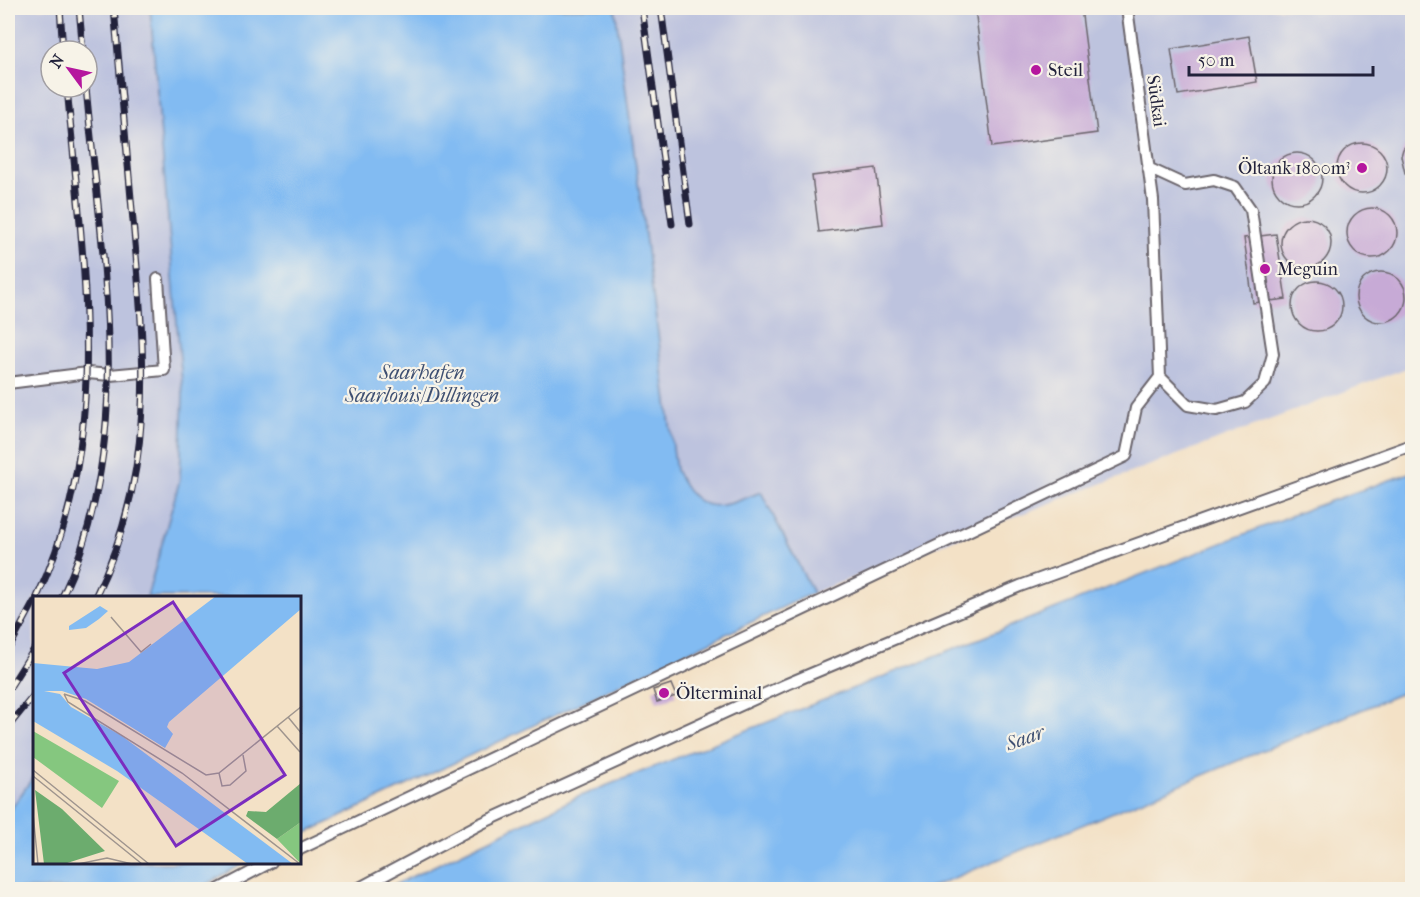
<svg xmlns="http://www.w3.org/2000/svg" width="1420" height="897" font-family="'IM FELL French Canon',serif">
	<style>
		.industrial { fill: #bdc3de; fill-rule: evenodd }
		.water { fill: #82bbf2; stroke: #526e96; stroke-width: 1.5 }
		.building { fill: #c7aad6 }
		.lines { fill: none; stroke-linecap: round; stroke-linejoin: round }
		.service-casing { stroke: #6b656c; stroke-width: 14 }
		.service { stroke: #fff; stroke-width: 10 }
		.rail-casing { stroke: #22223b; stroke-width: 7 }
		.rail { stroke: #f7f3e8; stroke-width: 4.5; stroke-dasharray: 14; stroke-linecap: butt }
		.poi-dot { fill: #b5179e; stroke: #f7f3e8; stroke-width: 2 }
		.labels { text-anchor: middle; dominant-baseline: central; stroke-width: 4.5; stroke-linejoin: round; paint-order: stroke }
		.poi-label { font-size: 18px; fill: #22223b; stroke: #f7f3e8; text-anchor: start }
		.street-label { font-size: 18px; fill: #22223b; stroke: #f7f3e8 }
		.water-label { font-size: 20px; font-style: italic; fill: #3f5072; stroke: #f7f3e8 }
		.inset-road { fill: none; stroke: #9f958e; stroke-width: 1.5 }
		.view { fill: #7b2cbf; fill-opacity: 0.15; stroke: #7b2cbf; stroke-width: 3 }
		.inset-edge { fill: none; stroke: #22223b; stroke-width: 3 }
	</style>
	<rect width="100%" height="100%" fill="#f7f3e8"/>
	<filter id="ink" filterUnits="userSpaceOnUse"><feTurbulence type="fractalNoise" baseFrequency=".0167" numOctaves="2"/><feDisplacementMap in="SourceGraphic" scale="12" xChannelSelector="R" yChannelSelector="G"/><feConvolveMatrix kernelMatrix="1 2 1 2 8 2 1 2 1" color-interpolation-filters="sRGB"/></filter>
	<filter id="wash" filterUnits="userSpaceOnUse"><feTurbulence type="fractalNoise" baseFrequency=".008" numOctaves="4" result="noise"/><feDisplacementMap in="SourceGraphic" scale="24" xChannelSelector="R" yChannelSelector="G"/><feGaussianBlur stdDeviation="1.35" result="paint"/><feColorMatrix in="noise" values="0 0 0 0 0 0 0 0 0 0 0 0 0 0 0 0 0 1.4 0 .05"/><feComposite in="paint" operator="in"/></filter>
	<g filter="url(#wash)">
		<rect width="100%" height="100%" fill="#f3e1c6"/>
		<!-- industrial -->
		<path class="industrial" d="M 8,8 L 1412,8 L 1412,366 L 813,593 L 300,811 L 300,597 L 34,597 L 34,862 L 8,889 ZM 51,51 L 87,51 L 87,87 L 51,87 Z"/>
		<!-- water -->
		<path class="water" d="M 150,8 L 615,8 L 676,470 C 698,518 720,509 761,492 L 813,593 L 300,836 L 300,597 L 147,597 L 180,479 L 183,395 Z
			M 1412,472 L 1412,689 L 927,889 L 386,889 L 580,796 L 1308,509 Z
			M 34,776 L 34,862 L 244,863 L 199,889 L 8,889 L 8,813 Z"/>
		<g id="blocks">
			<!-- building -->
			<path class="building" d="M 975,8 L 1081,8 L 1097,133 L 992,147 Z
				M 1249,36 L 1257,82 L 1178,95 L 1171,49 Z
				M 1412,138 L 1412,181 L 1405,173 L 1401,156 L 1403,149 Z
				M1337 168a25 25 0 1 1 50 0a25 25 0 1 1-50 0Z
				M1272 178a25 25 0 1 1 50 0a25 25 0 1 1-50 0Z
				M 876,168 L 883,224 L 819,232 L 812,176 Z
				M1347 233a25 25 0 1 1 50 0a25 25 0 1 1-50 0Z
				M1281 243a25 25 0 1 1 50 0a25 25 0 1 1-50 0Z
				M 1276,234 L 1286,299 L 1253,303 L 1244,238 Z
				M1356 297a25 25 0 1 1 50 0a25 25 0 1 1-50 0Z
				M1292 306a25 25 0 1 1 50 0a25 25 0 1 1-50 0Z
				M 671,684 L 676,696 L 657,702 L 653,690 Z"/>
		</g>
	</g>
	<g filter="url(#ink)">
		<use href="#blocks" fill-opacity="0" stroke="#6b656c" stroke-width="1.5"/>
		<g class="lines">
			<defs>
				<path id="service" d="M 1127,8 L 1153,200 L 1160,377 L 1188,405 L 1217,410 L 1245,402 L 1265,383 L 1273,354 L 1251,210 L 1235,187 L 1214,180 L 1185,185 L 1148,168
					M 8,383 L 88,373 L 110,375 L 164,370 L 158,279
					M 300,849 L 1126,456 L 1136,408 L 1160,377
					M 218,890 L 271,862
					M 356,890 L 480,824 L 787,684 L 1020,586 L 1412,445"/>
			</defs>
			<!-- service casing -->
			<use href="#service" class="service-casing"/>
			<!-- service -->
			<use href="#service" class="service"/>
			<defs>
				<path id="rail" d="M 60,8 L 63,51
					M 79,8 L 83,51
					M 642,8 L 672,224
					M 661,8 L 690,224
					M 37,597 C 114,434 82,259 67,87
					M 62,597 C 138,439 101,254 86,87
					M 95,597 C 157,472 145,355 133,221 C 127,150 120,79 114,8
					M 8,650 L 34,602
					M 8,690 L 34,649
					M 8,727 L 34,695"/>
			</defs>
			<!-- rail casing -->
			<use href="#rail" class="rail-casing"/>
			<!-- rail -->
			<use href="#rail" class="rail"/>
		</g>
	</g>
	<!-- markers -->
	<g class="poi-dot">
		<circle cx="1036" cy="70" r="6"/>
		<circle cx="1362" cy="168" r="6"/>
		<circle cx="1265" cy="269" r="6"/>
		<circle cx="664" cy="693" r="6"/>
	</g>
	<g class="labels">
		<!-- poi labels -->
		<g class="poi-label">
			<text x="1048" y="70">Steil</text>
			<text x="1350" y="168" text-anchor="end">Öltank 1800m³</text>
			<text x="1277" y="269">Meguin</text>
			<text x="676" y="693">Ölterminal</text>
		</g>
		<!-- street labels -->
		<g class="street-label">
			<text transform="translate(1156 101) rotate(82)">Südkai</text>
		</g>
		<!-- water labels -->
		<g class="water-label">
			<text x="422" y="372">Saarhafen<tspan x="422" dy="23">Saarlouis/Dillingen</tspan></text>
			<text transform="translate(1025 738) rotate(-21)">Saar</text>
		</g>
	</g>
	<!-- overview -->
	<g transform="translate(33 596)">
		<rect width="268" height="268" fill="#f3e1c6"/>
		<path d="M 0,135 L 86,185 L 69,212 L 0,161 ZM 268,226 L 268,268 L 244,243 Z" fill="#85c77f"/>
		<path d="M 268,187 L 268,226 L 244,243 L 213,220 L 215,215 L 233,216 ZM 2,194 L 29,213 L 72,255 L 31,268 L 11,268 Z" fill="#6cac6e"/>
		<path d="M 183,0 L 268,0 L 268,13 L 136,126 L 134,131 L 140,138 L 132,152 L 53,103 L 29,95 L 11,95 L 27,98 L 38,111 L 89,140 L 260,268 L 215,268 L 84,175 L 0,125 L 0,67 L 64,73 L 96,66 ZM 67,10 L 75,15 L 66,23 L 53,32 L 36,34 L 36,30 Z" fill="#82bbf2"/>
		<path class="inset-road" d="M 78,21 L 108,56 L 118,48M 31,98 L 35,106 L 149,177 L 267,268M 31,98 L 52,105 L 173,179 L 186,177M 255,121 L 269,138M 244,130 L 267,156M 210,159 L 213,175 L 197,189 L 189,190 L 186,177 L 269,110M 0,174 L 116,268M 0,180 L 109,268M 0,218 L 5,268M 45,268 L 74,262 L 99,268"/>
		<path class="view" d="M 140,6 L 252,179 L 143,250 L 31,77 Z"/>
		<rect width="268" height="268" class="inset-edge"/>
	</g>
	<!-- margin -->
	<rect width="1420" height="897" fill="none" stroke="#f7f3e8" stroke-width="30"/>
	<!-- north arrow -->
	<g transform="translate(69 69) rotate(303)"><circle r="28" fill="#f7f3e8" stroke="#a29fa3" stroke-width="1.5"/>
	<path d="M0-4.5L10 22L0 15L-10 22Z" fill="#b5179e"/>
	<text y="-9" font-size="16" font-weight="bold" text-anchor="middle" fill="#22223b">N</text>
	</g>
	<!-- scale -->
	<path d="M1189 66v9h184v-9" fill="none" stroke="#22223b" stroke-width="3"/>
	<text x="1198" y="66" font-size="18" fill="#22223b" stroke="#f7f3e8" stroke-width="4.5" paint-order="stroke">50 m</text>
</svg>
